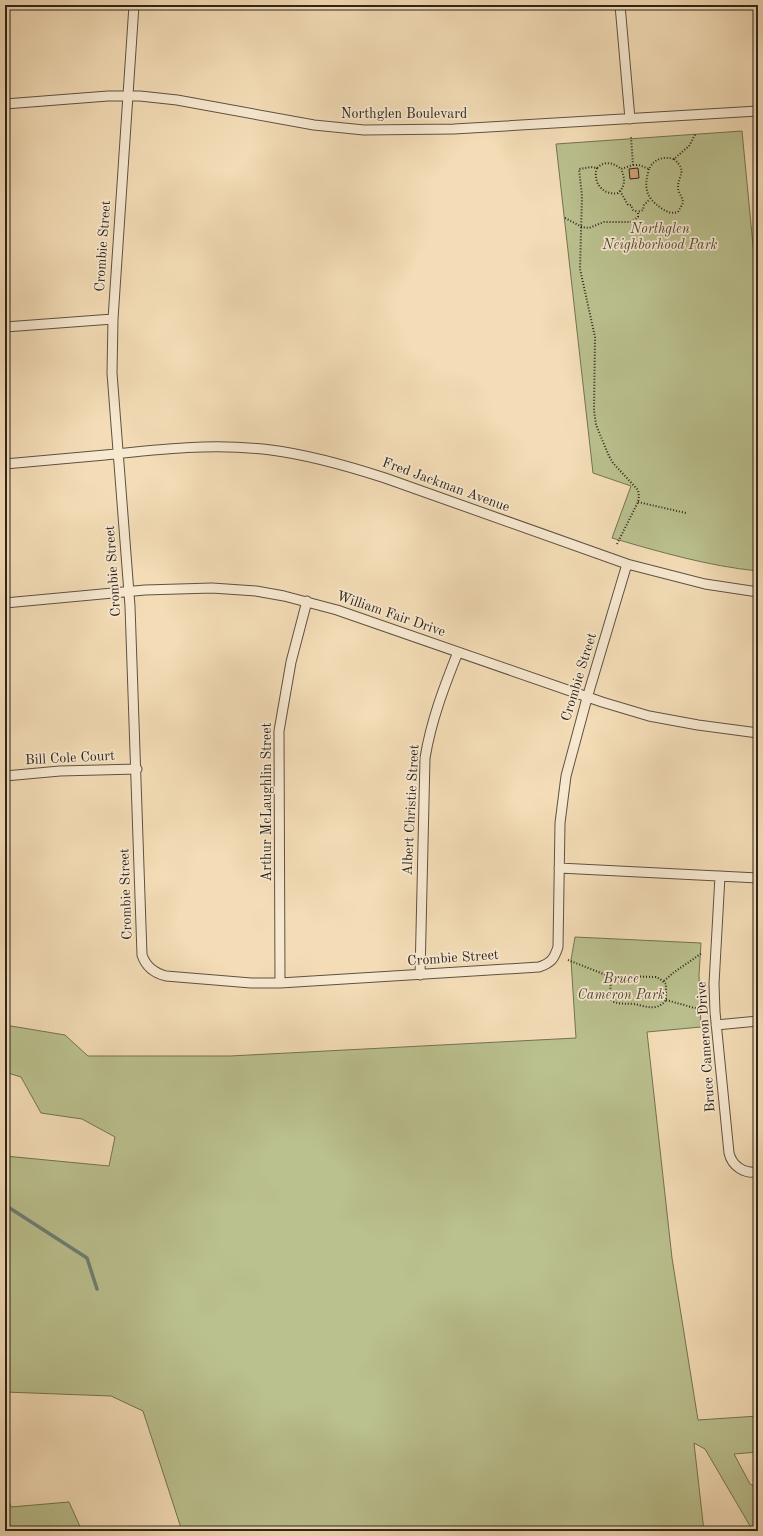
<svg xmlns="http://www.w3.org/2000/svg" width="763" height="1536" font-family="'Old Standard TT',serif">
	<style>
		.green { fill: #bac08e; stroke: #747254 }
		.lines { fill: none; stroke-linecap: round; stroke-linejoin: round }
		.stream { stroke: #6f7f74; stroke-width: 3.5 }
		.building { fill: #d7a378; stroke: #2d241b }
		.minor-casing { stroke: #5e5242; stroke-width: 11 }
		.path { stroke: #2d241b; stroke-width: 2; stroke-dasharray: 1 2; stroke-linecap: butt }
		.minor { stroke: #f7e8d0; stroke-width: 9 }
		.labels { text-anchor: middle; dominant-baseline: central; stroke-width: 3.5; stroke-linejoin: round; paint-order: stroke }
		.street-label { font-size: 14px; fill: #2d241b; stroke: #f7e8d0 }
		.park-label { font-size: 14px; font-style: italic; fill: #504b38; stroke: #f7e8d0 }
	</style>
	<rect width="100%" height="100%" fill="#f3dcb6"/>
	<filter id="stains"><feTurbulence type="fractalNoise" baseFrequency=".005" numOctaves="4"/><feColorMatrix values="0 0 0 0 .2 0 0 0 0 .09 0 0 0 0 .02 0 0 0 .5 -.17"/></filter>
	<radialGradient id="worn" r=".72"><stop offset=".6" stop-color="#630" stop-opacity="0"/><stop offset="1" stop-color="#630" stop-opacity=".3"/></radialGradient>
	<!-- green -->
	<path class="green" d="M 742,131 L 758,297 L 758,571 C 708,566 660,552 612,538 L 631,486 L 593,473 L 556,144 Z
		M 575,937 L 701,943 L 699,975 L 701,1027 L 647,1032 L 672,1258 L 698,1420 L 758,1416 L 758,1452 L 734,1454 L 750,1484 L 758,1488 L 758,1531 L 753,1531 L 705,1449 L 694,1443 L 704,1531 L 182,1531 L 143,1411 L 111,1396 L 5,1392 L 5,1156 L 109,1166 L 115,1137 L 82,1119 L 41,1113 L 21,1077 L 5,1072 L 5,1025 L 65,1035 L 88,1056 L 230,1056 L 576,1038 L 571,960 Z
		M 5,1487 L 11,1507 L 69,1502 L 82,1531 L 5,1531 Z"/>
	<g class="lines">
		<!-- stream -->
		<path class="stream" d="M 5,1205 L 87,1258 L 97,1289"/>
	</g>
	<!-- building -->
	<path class="building" d="M 638,168 L 639,178 L 630,179 L 629,169 Z"/>
	<g class="lines">
		<defs>
			<path id="minor" d="M 134,5 L 113,319 L 112,373 L 130,606 L 142,955 C 146,967 154,973 166,976 L 251,983 L 280,983 L 539,967 C 551,963 554,959 558,947 L 560,823 L 566,776 L 587,698 L 627,564
				M 620,5 L 630,119
				M 5,104 L 108,96 L 140,96 L 177,100 L 314,125 L 364,130 L 454,129 L 758,111
				M 5,327 L 113,319
				M 5,464 C 38,461 71,458 105,455 C 160,449 215,443 271,450 C 310,455 348,466 385,478 L 627,564 L 705,584 L 758,592
				M 5,603 L 145,590 L 212,588 L 256,591 L 284,596 L 337,610 L 602,702 L 649,716 L 698,725 L 758,733
				M 5,776 L 60,771 L 137,769
				M 559,868 L 758,878
				M 720,876 L 714,984 L 715,1012 L 729,1153 C 732,1166 744,1174 758,1172
				M 420,975 L 425,758 C 431,721 444,687 458,652
				M 280,983 L 279,731 L 291,662 L 307,601
				M 716,1025 L 758,1021"/>
		</defs>
		<!-- minor casing -->
		<use href="#minor" class="minor-casing"/>
		<!-- path -->
		<path class="path" d="M 633,165 L 639,165 L 649,169 C 654,159 663,156 674,159 L 689,146 L 696,133
			M 597,168 C 592,182 603,196 618,193 C 626,186 625,178 621,169
			M 649,169 C 644,187 645,197 661,208 C 667,212 671,214 678,212 L 683,203 C 683,197 678,193 678,188 C 678,174 688,172 674,159
			M 620,191 L 628,205 L 631,205 L 633,210 L 638,212
			M 565,218 L 582,227 L 589,228 L 604,222 L 631,222 L 638,217 L 638,212 L 643,210 L 644,205 L 650,199
			M 638,502 L 686,513
			M 617,544 L 638,502 L 639,496 L 638,490 L 613,463 L 609,456 L 596,425 L 594,410 L 595,337 L 580,269 L 582,196 L 579,169 L 591,167 L 597,168 C 605,160 614,163 621,169 L 633,165 L 631,137
			M 568,960 L 611,977 L 610,996 L 612,1001 C 620,1005 626,1003 634,1004 C 645,1006 657,1012 666,1000 L 666,984 L 660,979 L 656,977 L 620,976 L 611,977
			M 664,981 L 673,973 L 702,953
			M 666,1000 L 702,1010"/>
		<!-- minor -->
		<use href="#minor" class="minor"/>
	</g>
	<g class="labels">
		<!-- street labels -->
		<g class="street-label">
			<text x="404" y="114">Northglen Boulevard</text>
			<text transform="translate(103 246) rotate(-86)">Crombie Street</text>
			<text transform="translate(446 485) rotate(20)">Fred Jackman Avenue</text>
			<text transform="translate(113 571) rotate(-94)">Crombie Street</text>
			<text transform="translate(391 614) rotate(19)">William Fair Drive</text>
			<text transform="translate(579 677) rotate(-73)">Crombie Street</text>
			<text transform="translate(70 758) rotate(-3)">Bill Cole Court</text>
			<text transform="translate(267 802) rotate(-90)">Arthur McLaughlin Street</text>
			<text transform="translate(411 810) rotate(-87)">Albert Christie Street</text>
			<text transform="translate(126 894) rotate(-92)">Crombie Street</text>
			<text transform="translate(453 958) rotate(-4)">Crombie Street</text>
			<text transform="translate(706 1047) rotate(-94)">Bruce Cameron Drive</text>
		</g>
		<!-- park labels -->
		<g class="park-label">
			<text x="660" y="229">Northglen<tspan x="660" dy="16">Neighborhood Park</tspan></text>
			<text x="621" y="979">Bruce<tspan x="621" dy="16">Cameron Park</tspan></text>
		</g>
	</g>
	<!-- margin -->
	<rect width="763" height="1536" fill="none" stroke="#f3dcb6" stroke-width="20"/>
	<rect x="6" y="6" width="751" height="1524" fill="none" stroke="#2d241b" stroke-width="2"/>
	<rect x="10" y="10" width="743" height="1516" fill="none" stroke="#2d241b"/>
	<rect width="100%" height="100%" filter="url(#stains)"/>
	<rect width="100%" height="100%" fill="url(#worn)"/>
</svg>
